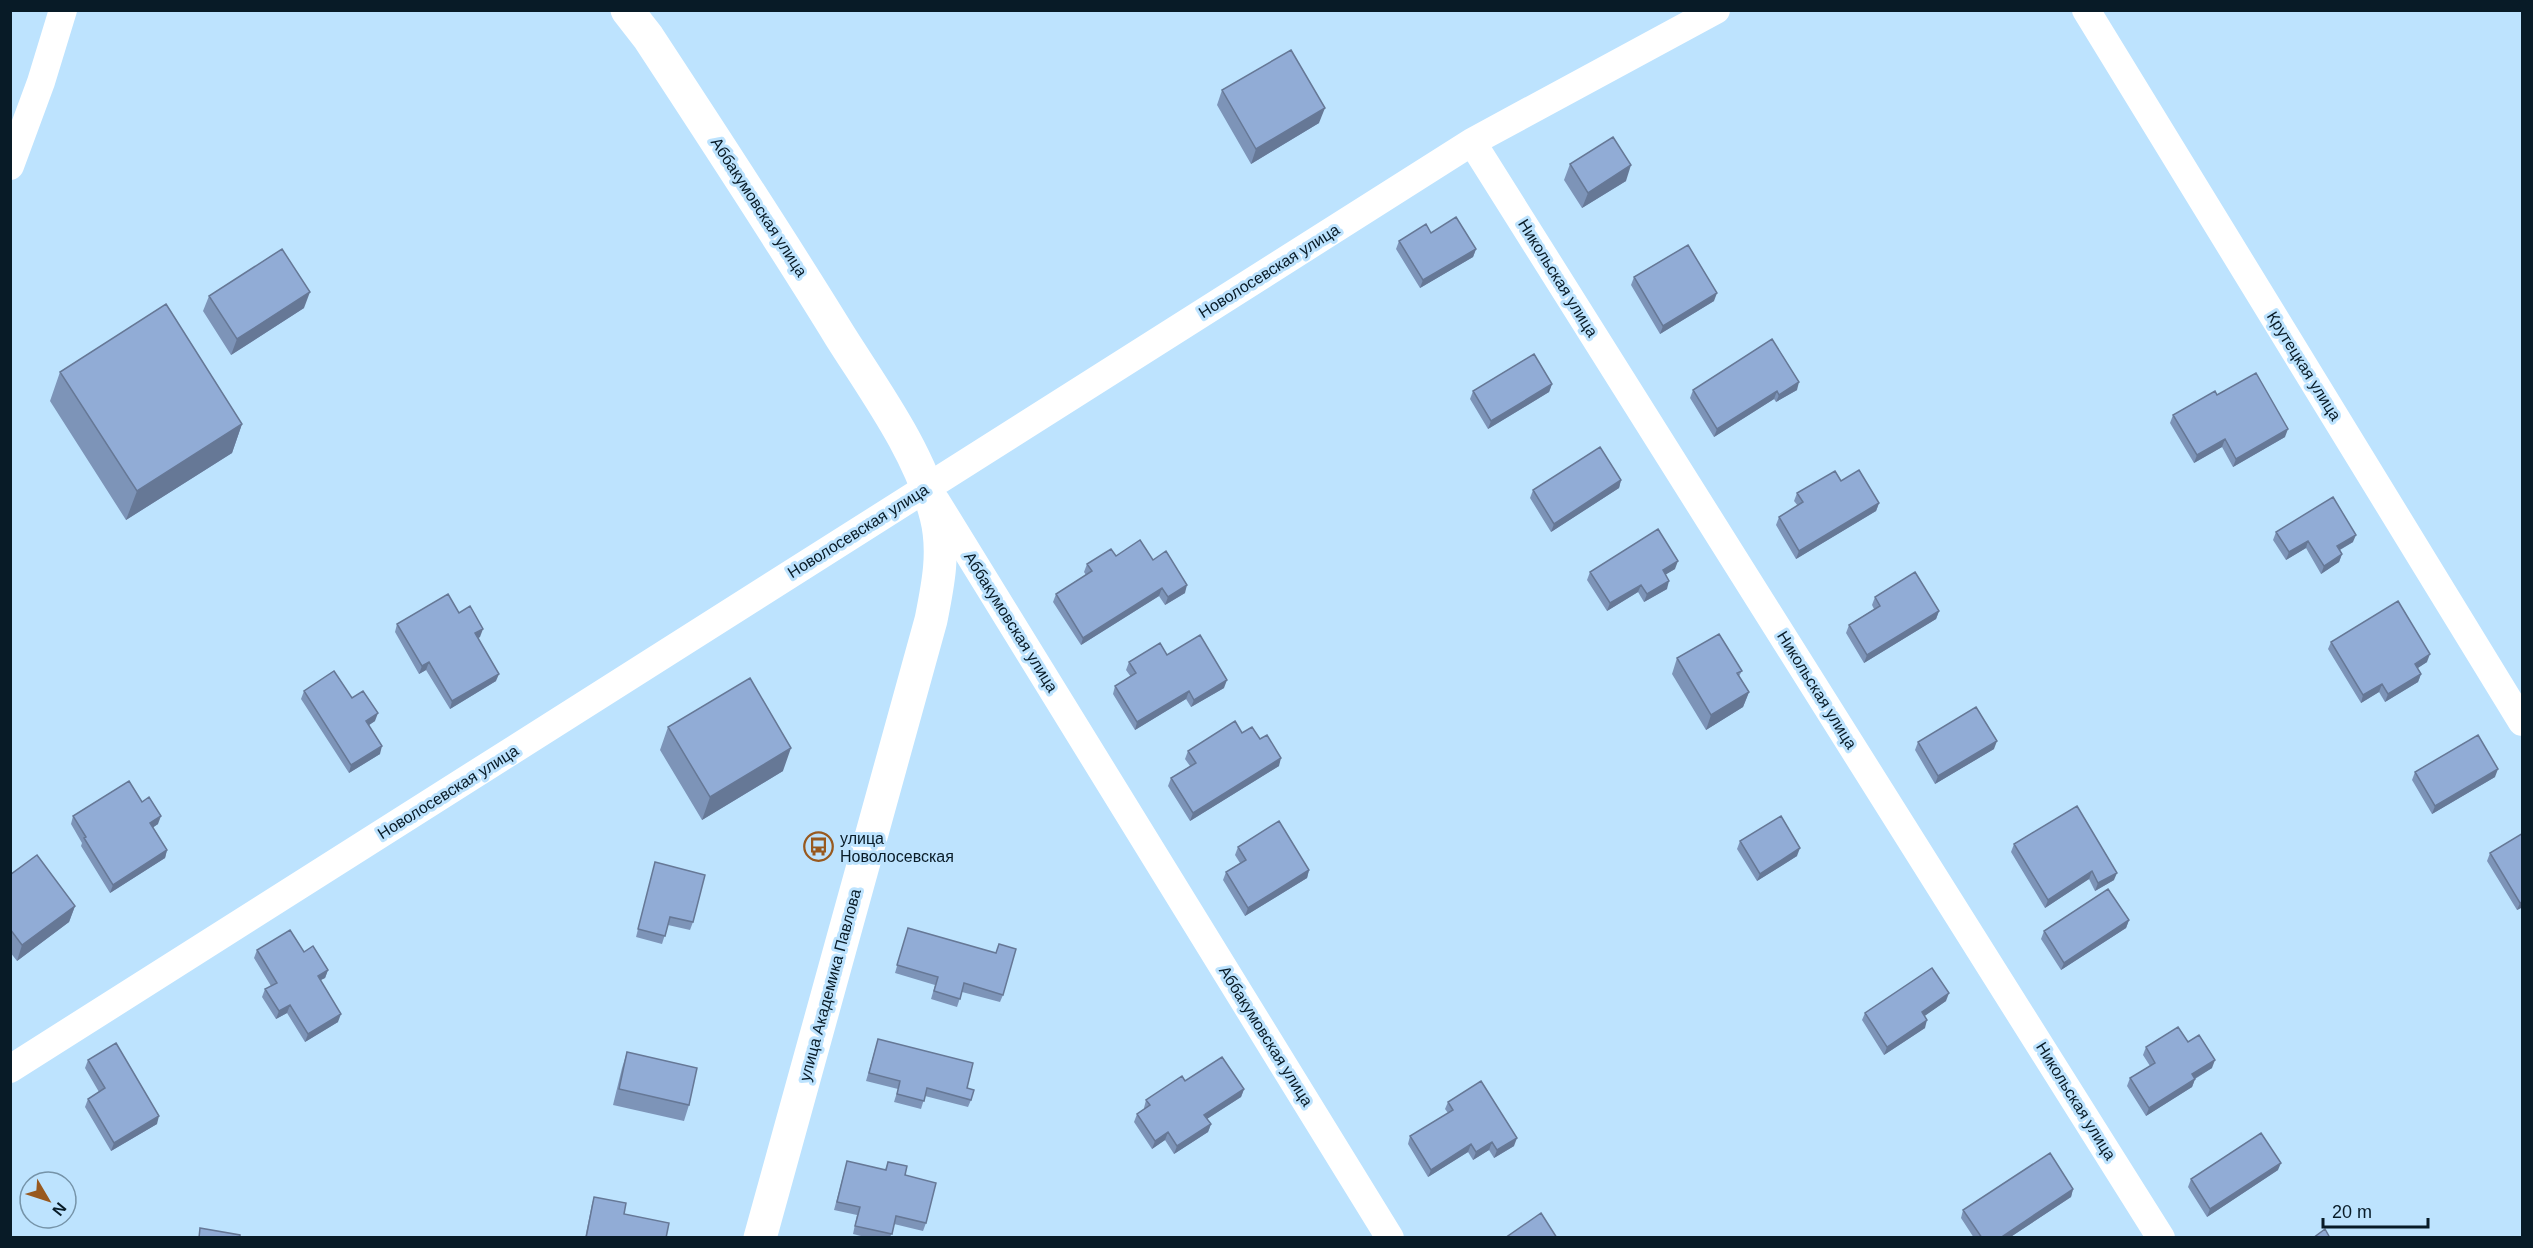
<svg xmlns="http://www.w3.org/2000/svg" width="2533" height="1248" font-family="Arial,sans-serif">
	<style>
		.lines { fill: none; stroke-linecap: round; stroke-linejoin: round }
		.street { stroke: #fff; stroke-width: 28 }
		.secondary { stroke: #fff; stroke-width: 33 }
		.wall { fill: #7d94b8 }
		.shaded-wall { fill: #667896 }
		.building { fill: #91acd6; stroke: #667896; stroke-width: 1.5 }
		.labels { text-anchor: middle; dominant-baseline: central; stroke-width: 6; stroke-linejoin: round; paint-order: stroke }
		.street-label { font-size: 16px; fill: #081b27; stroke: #bde3fe }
		.poi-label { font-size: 16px; fill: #081b27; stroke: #bde3fe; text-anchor: start }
	</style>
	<rect width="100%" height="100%" fill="#bde3fe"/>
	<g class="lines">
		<!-- street -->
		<path class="street" d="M 2086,10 L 2522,722
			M 1472,142 L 2161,1238
			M 10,166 L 41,82 L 63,10
			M 936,501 L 1390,1238
			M 10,1069 L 1472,142 L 1716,10"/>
		<!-- secondary -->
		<path class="secondary" d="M 627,10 L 648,37 C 713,136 778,235 840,336 C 876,393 919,451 936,516 C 945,551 938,585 931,620 L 760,1238"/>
	</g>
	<!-- wall -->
	<path class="wall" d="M 1222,90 L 1319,123 L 1251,164 L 1217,105 Z
		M 1570,164 L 1626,181 L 1582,208 L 1564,180 Z
		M 1431,233 L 1476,249 L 1473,257 L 1420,288 L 1396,249 L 1399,241 Z
		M 1634,277 L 1714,301 L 1660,334 L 1631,285 Z
		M 209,296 L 304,308 L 231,355 L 203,311 Z
		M 60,372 L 242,424 L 232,453 L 126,520 L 50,401 Z
		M 1552,384 L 1549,392 L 1488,429 L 1470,399 L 1473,391 Z
		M 1693,390 L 1797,390 L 1776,402 L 1774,399 L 1714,437 L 1690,398 Z
		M 2217,395 L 2285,437 L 2233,467 L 2222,447 L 2194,463 L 2170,423 L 2173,415 Z
		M 1621,480 L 1619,488 L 1551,532 L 1530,498 L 1533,490 Z
		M 1841,481 L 1879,503 L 1876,511 L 1796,559 L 1776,525 L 1779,517 L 1798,506 L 1794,501 L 1797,493 Z
		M 2276,532 L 2353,542 L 2340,550 L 2342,554 L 2339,562 L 2321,574 L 2306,548 L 2286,560 L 2273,540 Z
		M 1116,556 L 1153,560 L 1185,593 L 1165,605 L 1159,596 L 1081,645 L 1053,602 L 1056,594 L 1086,575 L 1084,572 L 1087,564 Z
		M 1675,569 L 1666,574 L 1667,589 L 1644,602 L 1638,592 L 1607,611 L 1587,580 L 1590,572 Z
		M 1875,597 L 1939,611 L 1936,619 L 1864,663 L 1846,633 L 1849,625 L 1874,609 L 1872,605 Z
		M 459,613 L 480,637 L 478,638 L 496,681 L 450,709 L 426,670 L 419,674 L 395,632 L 397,624 Z
		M 2331,642 L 2427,662 L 2417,668 L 2421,674 L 2418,682 L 2385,702 L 2379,692 L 2361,703 L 2328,649 Z
		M 1167,655 L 1224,688 L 1191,707 L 1186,699 L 1135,730 L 1113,694 L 1115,686 L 1131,677 L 1126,670 L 1129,662 Z
		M 1677,658 L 1742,671 L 1739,676 L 1749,692 L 1743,707 L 1706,730 L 1672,674 Z
		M 304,691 L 352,698 L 375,721 L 369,725 L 380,754 L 349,773 L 301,699 Z
		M 668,727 L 783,771 L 702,820 L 660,750 Z
		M 1242,733 L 1260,739 L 1279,766 L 1190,821 L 1168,786 L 1171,778 L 1190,766 L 1185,759 L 1188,751 Z
		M 1918,742 L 1994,749 L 1935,784 L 1915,750 Z
		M 2415,772 L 2495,777 L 2432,814 L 2412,780 Z
		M 142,802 L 158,824 L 153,827 L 167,850 L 165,858 L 110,893 L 81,846 L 82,843 L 71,824 L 73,816 Z
		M 2077,806 L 2114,880 L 2095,891 L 2089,879 L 2045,908 L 2011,852 L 2014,844 Z
		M 1740,841 L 1797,856 L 1757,881 L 1737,849 Z
		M 1238,847 L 1309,870 L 1307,878 L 1245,916 L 1223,880 L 1226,872 L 1240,863 L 1235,855 Z
		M 2490,853 L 2523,907 L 2517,910 L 2487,861 Z
		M 655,862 L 693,922 L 690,930 L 668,925 L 662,944 L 636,937 L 653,870 Z
		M 10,875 L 75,906 L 69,922 L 17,961 L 10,952 Z
		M 2129,920 L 2126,928 L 2061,970 L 2041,939 L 2044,931 Z
		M 908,928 L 1003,995 L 1000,1002 L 962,992 L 957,1007 L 931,999 L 935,985 L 895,973 Z
		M 257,950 L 328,970 L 325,978 L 320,980 L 338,1022 L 305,1042 L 287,1013 L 276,1019 L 262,997 L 265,989 L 271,986 L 254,958 Z
		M 1946,1001 L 1924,1016 L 1925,1028 L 1884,1055 L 1862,1020 L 1865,1013 Z
		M 878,1039 L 967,1088 L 971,1100 L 968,1107 L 925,1096 L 921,1109 L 894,1102 L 898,1089 L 866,1081 Z
		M 2188,1042 L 2212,1068 L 2195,1079 L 2192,1087 L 2146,1116 L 2127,1086 L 2130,1078 L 2150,1066 L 2143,1055 L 2146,1047 Z
		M 627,1052 L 689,1105 L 684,1121 L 613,1105 L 622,1068 Z
		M 88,1060 L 157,1124 L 111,1151 L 85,1107 L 88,1099 L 99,1092 L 85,1068 Z
		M 1185,1081 L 1244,1089 L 1241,1097 L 1207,1119 L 1211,1124 L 1208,1132 L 1174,1154 L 1165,1140 L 1152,1149 L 1134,1122 L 1137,1114 L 1144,1109 L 1144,1108 L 1146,1100 Z
		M 1448,1102 L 1514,1146 L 1494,1158 L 1489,1150 L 1473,1160 L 1468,1152 L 1428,1177 L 1408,1144 L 1410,1136 L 1448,1113 L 1445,1109 Z
		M 847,1161 L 885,1170 L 888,1162 L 905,1175 L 926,1223 L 923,1231 L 894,1224 L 890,1238 L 869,1238 L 853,1234 L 857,1215 L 834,1210 Z
		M 2278,1170 L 2207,1217 L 2188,1187 L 2191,1179 Z
		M 2073,1189 L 2071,1197 L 2009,1238 L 1974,1238 L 1961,1218 L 1963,1210 Z
		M 594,1197 L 624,1214 L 666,1238 L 585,1238 L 592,1204 Z"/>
	<!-- shaded-wall -->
	<path class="shaded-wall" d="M 1325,108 L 1319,123 L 1251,164 L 1256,149 Z
		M 1631,165 L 1626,181 L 1582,208 L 1588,193 Z
		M 1476,249 L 1473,257 L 1420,288 L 1423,280 Z
		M 310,292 L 304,308 L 231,355 L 237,339 Z
		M 1717,293 L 1714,301 L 1660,334 L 1663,326 Z
		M 1799,382 L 1797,390 L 1776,402 L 1779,395 Z
		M 1552,384 L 1549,392 L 1488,429 L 1491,421 Z
		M 1777,391 L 1774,399 L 1714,437 L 1717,429 Z
		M 242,424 L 232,453 L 126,520 L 137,491 Z
		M 2288,429 L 2285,437 L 2233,467 L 2236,459 Z
		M 2225,439 L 2222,447 L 2194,463 L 2197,455 Z
		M 1621,480 L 1619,488 L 1551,532 L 1554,524 Z
		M 1879,503 L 1876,511 L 1796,559 L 1799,551 Z
		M 2356,535 L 2353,542 L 2334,553 L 2337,546 Z
		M 2308,541 L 2306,548 L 2286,560 L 2289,552 Z
		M 2342,554 L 2339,562 L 2321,574 L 2324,566 Z
		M 1678,561 L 1675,569 L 1660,578 L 1663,570 Z
		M 1669,581 L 1667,589 L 1644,602 L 1647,594 Z
		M 1187,585 L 1185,593 L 1165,605 L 1168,597 Z
		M 1641,585 L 1638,592 L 1607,611 L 1610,603 Z
		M 1162,588 L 1159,596 L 1081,645 L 1083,638 Z
		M 1939,611 L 1936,619 L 1864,663 L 1867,655 Z
		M 483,629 L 480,637 L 472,641 L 475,633 Z
		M 2430,654 L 2427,662 L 2412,672 L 2415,664 Z
		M 429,662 L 426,670 L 419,674 L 422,666 Z
		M 499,674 L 496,681 L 450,709 L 452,701 Z
		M 2421,674 L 2418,682 L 2385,702 L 2388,694 Z
		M 1227,680 L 1224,688 L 1191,707 L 1194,700 Z
		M 2382,684 L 2379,692 L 2361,703 L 2363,695 Z
		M 1189,691 L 1186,699 L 1135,730 L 1137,722 Z
		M 1749,692 L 1743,707 L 1706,730 L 1711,715 Z
		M 378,713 L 375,721 L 363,729 L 366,721 Z
		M 1997,741 L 1994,749 L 1935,784 L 1938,776 Z
		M 382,746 L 380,754 L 349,773 L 351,765 Z
		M 791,748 L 783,771 L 702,820 L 710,797 Z
		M 1281,758 L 1279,766 L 1190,821 L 1193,813 Z
		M 2498,769 L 2495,777 L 2432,814 L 2435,806 Z
		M 161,816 L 158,824 L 148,831 L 150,823 Z
		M 1800,848 L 1797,856 L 1757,881 L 1760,874 Z
		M 167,850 L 165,858 L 110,893 L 113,885 Z
		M 1309,870 L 1307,878 L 1245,916 L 1248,908 Z
		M 2092,871 L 2089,879 L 2045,908 L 2048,900 Z
		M 2117,873 L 2114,880 L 2095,891 L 2098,883 Z
		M 2523,901 L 2523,907 L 2517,910 L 2520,903 Z
		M 75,906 L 69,922 L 17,961 L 22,945 Z
		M 2129,920 L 2126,928 L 2061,970 L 2064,963 Z
		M 328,970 L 325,978 L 315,983 L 318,976 Z
		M 1949,993 L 1946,1001 L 1919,1020 L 1922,1012 Z
		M 290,1005 L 287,1013 L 276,1019 L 279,1011 Z
		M 341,1014 L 338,1022 L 305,1042 L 308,1034 Z
		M 1927,1020 L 1925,1028 L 1884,1055 L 1887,1047 Z
		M 2215,1060 L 2212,1068 L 2189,1082 L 2192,1074 Z
		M 2195,1079 L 2192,1087 L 2146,1116 L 2149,1108 Z
		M 1244,1089 L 1241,1097 L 1202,1122 L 1204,1115 Z
		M 159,1116 L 157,1124 L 111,1151 L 114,1143 Z
		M 1211,1124 L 1208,1132 L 1174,1154 L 1177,1146 Z
		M 1168,1132 L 1165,1140 L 1152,1149 L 1155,1141 Z
		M 1517,1138 L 1514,1146 L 1494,1158 L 1497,1150 Z
		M 1492,1142 L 1489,1150 L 1473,1160 L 1476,1152 Z
		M 1471,1144 L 1468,1152 L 1428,1177 L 1431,1170 Z
		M 2281,1163 L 2278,1170 L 2207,1217 L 2210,1209 Z
		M 2073,1189 L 2071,1197 L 2009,1238 L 2000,1238 Z"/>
	<!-- building -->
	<path class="building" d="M 1291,50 L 1325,108 L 1256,149 L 1222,90 Z
		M 1613,137 L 1631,165 L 1588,193 L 1570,164 Z
		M 1456,217 L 1476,249 L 1423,280 L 1399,241 L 1426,224 L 1431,233 Z
		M 1688,245 L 1717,293 L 1663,326 L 1634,277 Z
		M 282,249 L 310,292 L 237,339 L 209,296 Z
		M 166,304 L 242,424 L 137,491 L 60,372 Z
		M 1772,339 L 1799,382 L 1779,395 L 1777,391 L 1717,429 L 1693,390 Z
		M 1534,354 L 1552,384 L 1491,421 L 1473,391 Z
		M 2256,373 L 2288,429 L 2236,459 L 2225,439 L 2197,455 L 2173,415 L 2215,391 L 2217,395 Z
		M 1600,447 L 1621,480 L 1554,524 L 1533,490 Z
		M 1859,470 L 1879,503 L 1799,551 L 1779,517 L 1803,502 L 1797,493 L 1835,471 L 1841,481 Z
		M 2333,497 L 2356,535 L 2337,546 L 2342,554 L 2324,566 L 2308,541 L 2289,552 L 2276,532 Z
		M 1658,529 L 1678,561 L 1663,570 L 1669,581 L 1647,594 L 1641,585 L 1610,603 L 1590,572 Z
		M 1140,540 L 1153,560 L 1166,551 L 1187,585 L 1168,597 L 1162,588 L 1083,638 L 1056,594 L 1092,571 L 1087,564 L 1111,549 L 1116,556 Z
		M 1915,572 L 1939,611 L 1867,655 L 1849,625 L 1880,606 L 1875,597 Z
		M 448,594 L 459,613 L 470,606 L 483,629 L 475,633 L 499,674 L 452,701 L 429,662 L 422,666 L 397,624 Z
		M 2398,601 L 2430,654 L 2415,664 L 2421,674 L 2388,694 L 2382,684 L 2363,695 L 2331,642 Z
		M 1719,634 L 1742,671 L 1737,673 L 1749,692 L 1711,715 L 1677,658 Z
		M 1200,635 L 1227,680 L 1194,700 L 1189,691 L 1137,722 L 1115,686 L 1136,673 L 1129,662 L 1160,643 L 1167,655 Z
		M 334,671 L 352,698 L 363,691 L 378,713 L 366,721 L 382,746 L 351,765 L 304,691 Z
		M 750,678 L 791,748 L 710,797 L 668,727 Z
		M 1976,707 L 1997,741 L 1938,776 L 1918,742 Z
		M 1235,721 L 1242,733 L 1252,727 L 1260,739 L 1267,735 L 1281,758 L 1193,813 L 1171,778 L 1196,763 L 1188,751 Z
		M 2478,735 L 2498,769 L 2435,806 L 2415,772 Z
		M 129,781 L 142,802 L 149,797 L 161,816 L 150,823 L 167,850 L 113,885 L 84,838 L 86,837 L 73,816 Z
		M 2077,806 L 2117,873 L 2098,883 L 2092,871 L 2048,900 L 2014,844 Z
		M 1781,816 L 1800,848 L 1760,874 L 1740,841 Z
		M 1279,821 L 1309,870 L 1248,908 L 1226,872 L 1246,860 L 1238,847 Z
		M 2523,833 L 2523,901 L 2520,903 L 2490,853 Z
		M 37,855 L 75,906 L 22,945 L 10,929 L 10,875 Z
		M 655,862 L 705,875 L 693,922 L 670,917 L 665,936 L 638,929 Z
		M 2108,889 L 2129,920 L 2064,963 L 2044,931 Z
		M 908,928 L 996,953 L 999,944 L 1016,949 L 1003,995 L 964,983 L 960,999 L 934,991 L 938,977 L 897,965 Z
		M 290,930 L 304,952 L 313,946 L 328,970 L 318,976 L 341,1014 L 308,1034 L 290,1005 L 279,1011 L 265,989 L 277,983 L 257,950 Z
		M 1932,968 L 1949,993 L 1922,1012 L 1927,1020 L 1887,1047 L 1865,1013 Z
		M 2178,1027 L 2188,1042 L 2199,1035 L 2215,1060 L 2192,1074 L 2195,1079 L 2149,1108 L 2130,1078 L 2155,1063 L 2146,1047 Z
		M 878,1039 L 973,1063 L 967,1088 L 974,1090 L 971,1100 L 927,1088 L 924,1101 L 897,1094 L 900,1081 L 869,1073 Z
		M 116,1043 L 159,1116 L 114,1143 L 88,1099 L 105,1088 L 88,1060 Z
		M 627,1052 L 697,1068 L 689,1105 L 619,1089 Z
		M 1222,1057 L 1244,1089 L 1204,1115 L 1211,1124 L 1177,1146 L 1168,1132 L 1155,1141 L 1137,1114 L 1150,1105 L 1146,1100 L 1182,1076 L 1185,1081 Z
		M 1481,1081 L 1517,1138 L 1497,1150 L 1492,1142 L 1476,1152 L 1471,1144 L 1431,1170 L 1410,1136 L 1453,1110 L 1448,1102 Z
		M 2261,1133 L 2281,1163 L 2210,1209 L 2191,1179 Z
		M 2050,1153 L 2073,1189 L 2000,1238 L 1982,1238 L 1963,1210 Z
		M 847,1161 L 886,1170 L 888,1162 L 907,1166 L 905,1175 L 936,1183 L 926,1223 L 896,1216 L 892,1234 L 855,1226 L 860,1207 L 837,1202 Z
		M 594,1197 L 626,1203 L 624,1214 L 669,1223 L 666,1238 L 586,1238 Z
		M 1541,1213 L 1557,1238 L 1505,1238 Z
		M 200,1228 L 240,1235 L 240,1238 L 199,1238 Z
		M 2325,1229 L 2330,1238 L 2313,1238 Z"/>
	<!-- icons -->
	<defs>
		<symbol id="bus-ring" viewBox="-11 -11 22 22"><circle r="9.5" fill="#bde3fe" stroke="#98591f" stroke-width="1.5"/><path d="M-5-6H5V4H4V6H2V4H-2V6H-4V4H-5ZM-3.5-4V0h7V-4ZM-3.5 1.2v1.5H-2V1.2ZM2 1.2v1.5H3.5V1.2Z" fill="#98591f"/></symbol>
	</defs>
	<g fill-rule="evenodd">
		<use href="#bus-ring" x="802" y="830" width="33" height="33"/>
	</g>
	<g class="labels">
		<!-- street labels -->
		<g class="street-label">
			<text transform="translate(759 207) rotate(57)">Аббакумовская улица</text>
			<text transform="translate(1269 271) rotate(-32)">Новолосевская улица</text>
			<text transform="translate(1558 278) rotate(58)">Никольская улица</text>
			<text transform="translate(2304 366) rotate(58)">Крутецкая улица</text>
			<text transform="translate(858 531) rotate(-32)">Новолосевская улица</text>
			<text transform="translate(1011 622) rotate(58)">Аббакумовская улица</text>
			<text transform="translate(1817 690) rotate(58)">Никольская улица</text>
			<text transform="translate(448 792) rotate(-32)">Новолосевская улица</text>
			<text transform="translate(830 985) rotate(-75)">улица Академика Павлова</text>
			<text transform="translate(1266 1036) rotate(58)">Аббакумовская улица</text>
			<text transform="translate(2076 1101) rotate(58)">Никольская улица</text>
		</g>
		<!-- poi labels -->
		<g class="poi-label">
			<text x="840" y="838">улица<tspan x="840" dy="18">Новолосевская</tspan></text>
		</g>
	</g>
	<!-- border -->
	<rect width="2533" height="1248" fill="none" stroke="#081b27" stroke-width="24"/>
	<!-- north arrow -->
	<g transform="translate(48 1200) rotate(129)"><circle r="28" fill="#bde3fe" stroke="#7593a8" stroke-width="1.5"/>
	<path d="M0-4.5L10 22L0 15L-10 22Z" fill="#98591f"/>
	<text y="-9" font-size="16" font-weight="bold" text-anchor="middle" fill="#081b27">N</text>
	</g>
	<!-- scale -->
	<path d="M2323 1218v9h105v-9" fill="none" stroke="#081b27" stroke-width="3"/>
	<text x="2332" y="1218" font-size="18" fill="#081b27" stroke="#bde3fe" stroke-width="4.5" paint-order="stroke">20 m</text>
</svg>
